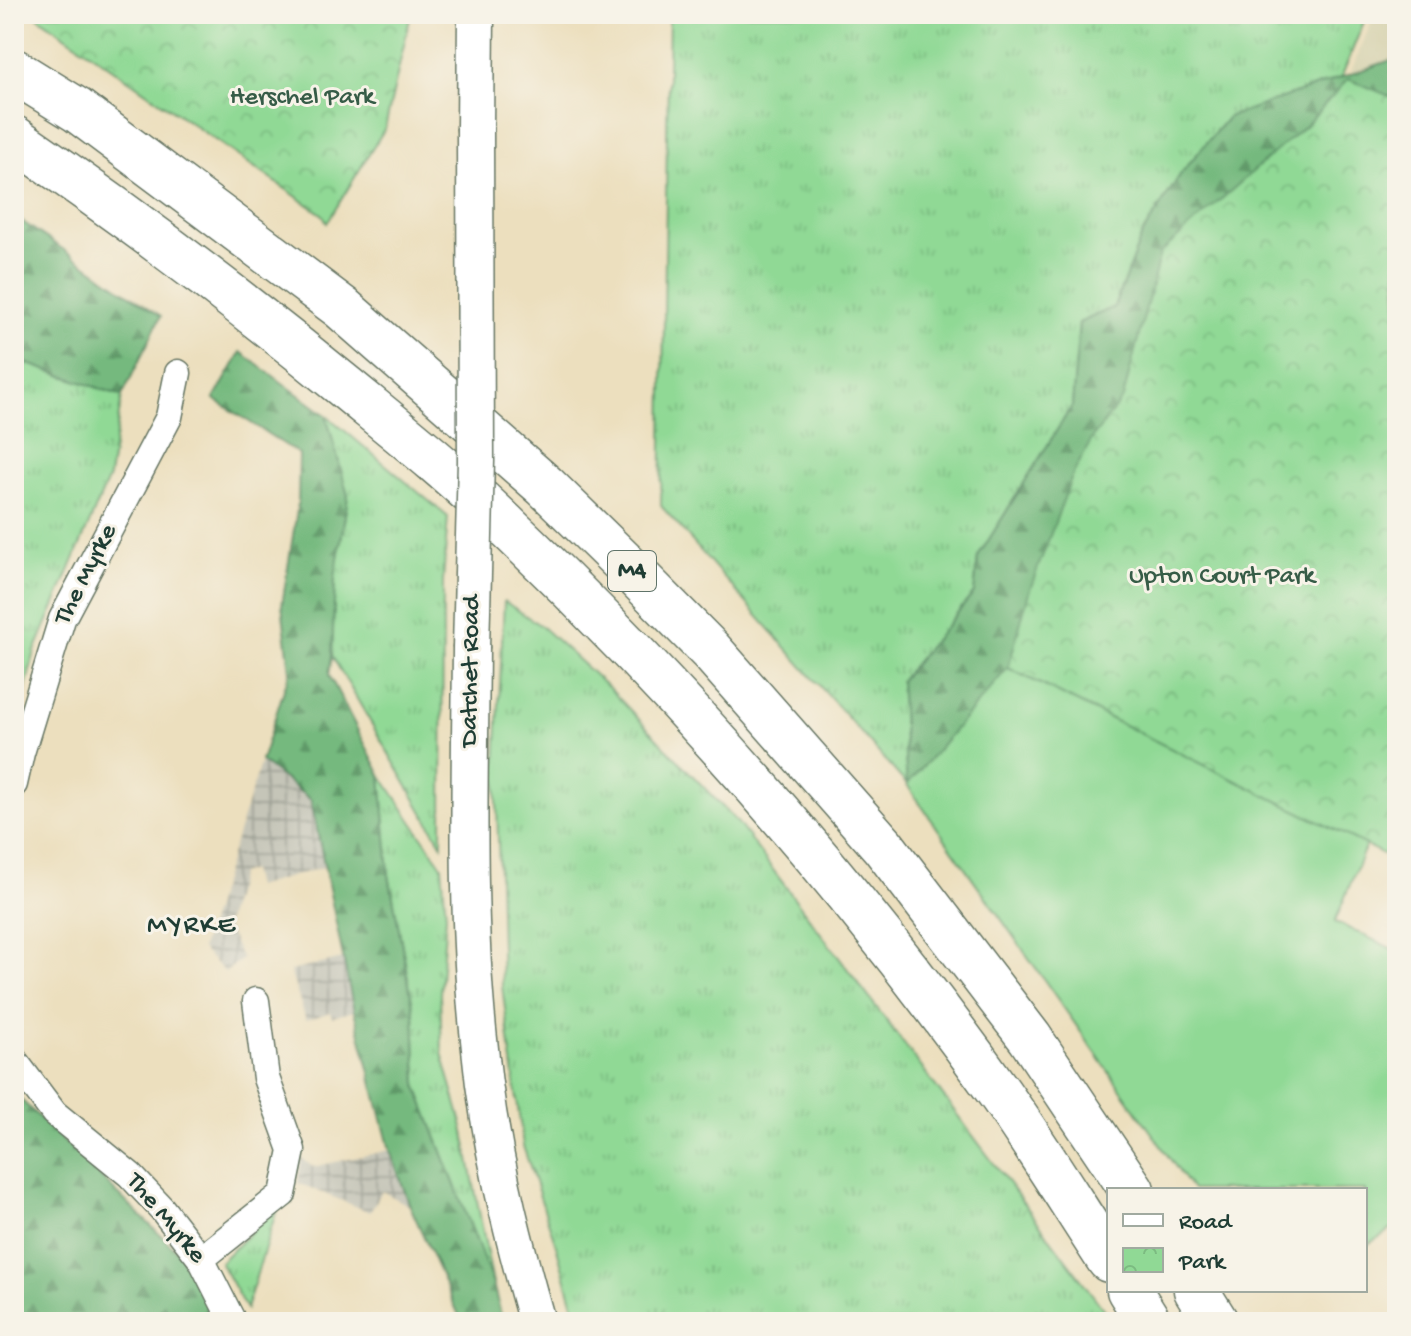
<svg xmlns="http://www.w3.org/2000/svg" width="1411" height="1336" font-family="'Gochi Hand',sans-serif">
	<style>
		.built { fill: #dad6b5 }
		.industrial { fill: url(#industrial-grid) }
		.grass { fill: url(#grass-tufts); stroke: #588b64; stroke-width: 2 }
		.forest { fill: url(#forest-firs); stroke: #4a7b59; stroke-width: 2 }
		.park { fill: url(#park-crowns); stroke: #588b64; stroke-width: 2 }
		.pitch { fill: #90d995; stroke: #588b64; stroke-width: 2 }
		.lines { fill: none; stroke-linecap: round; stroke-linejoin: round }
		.street-casing { stroke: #677664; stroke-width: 29 }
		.secondary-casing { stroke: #677664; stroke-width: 39 }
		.highway-casing { stroke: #677664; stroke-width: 47 }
		.street { stroke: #fff; stroke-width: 26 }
		.secondary { stroke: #fff; stroke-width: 36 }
		.highway { stroke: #fff; stroke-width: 44 }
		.secondary-bridge-casing { stroke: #677664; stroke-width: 39; stroke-linecap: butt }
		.secondary-bridge { stroke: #fff; stroke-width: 36 }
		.labels { text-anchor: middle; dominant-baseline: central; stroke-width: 6; stroke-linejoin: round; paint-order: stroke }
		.shield { fill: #f7f3e8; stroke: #60746a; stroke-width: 2 }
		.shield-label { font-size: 24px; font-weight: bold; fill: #1f3d34 }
		.park-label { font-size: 26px; fill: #365c47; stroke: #f7f3e8 }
		.street-label { font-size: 26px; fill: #1f3d34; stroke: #f7f3e8 }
		.neighbourhood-label { font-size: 28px; letter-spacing: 2px; fill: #1f3d34; stroke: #f7f3e8 }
	</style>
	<defs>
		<pattern id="industrial-grid" width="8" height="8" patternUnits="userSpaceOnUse" patternTransform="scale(2)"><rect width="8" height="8" fill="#c5c5b8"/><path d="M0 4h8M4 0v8" fill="none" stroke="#9fa196"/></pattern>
		<pattern id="grass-tufts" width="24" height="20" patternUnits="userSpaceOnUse" patternTransform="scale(2)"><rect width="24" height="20" fill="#90d995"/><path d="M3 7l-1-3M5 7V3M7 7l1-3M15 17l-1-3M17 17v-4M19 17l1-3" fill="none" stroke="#7cbb81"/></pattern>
		<pattern id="forest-firs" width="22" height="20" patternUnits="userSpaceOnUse" patternTransform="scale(2)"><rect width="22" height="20" fill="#74b97e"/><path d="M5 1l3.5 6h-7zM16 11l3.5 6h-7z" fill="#5f9868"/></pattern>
		<pattern id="park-crowns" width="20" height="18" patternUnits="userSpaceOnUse" patternTransform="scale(2)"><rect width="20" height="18" fill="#90d995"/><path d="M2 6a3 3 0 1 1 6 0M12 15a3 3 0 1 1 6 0" fill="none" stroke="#7cbb81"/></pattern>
	</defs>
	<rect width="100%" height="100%" fill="#f7f3e8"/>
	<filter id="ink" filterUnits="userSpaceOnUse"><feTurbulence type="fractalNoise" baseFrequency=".0125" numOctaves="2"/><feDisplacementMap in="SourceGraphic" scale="16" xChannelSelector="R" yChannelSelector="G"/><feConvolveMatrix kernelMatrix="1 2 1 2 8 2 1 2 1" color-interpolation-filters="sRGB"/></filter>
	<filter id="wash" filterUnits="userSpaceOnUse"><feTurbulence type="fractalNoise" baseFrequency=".006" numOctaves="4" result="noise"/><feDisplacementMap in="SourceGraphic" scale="32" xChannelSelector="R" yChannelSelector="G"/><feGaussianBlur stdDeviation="1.8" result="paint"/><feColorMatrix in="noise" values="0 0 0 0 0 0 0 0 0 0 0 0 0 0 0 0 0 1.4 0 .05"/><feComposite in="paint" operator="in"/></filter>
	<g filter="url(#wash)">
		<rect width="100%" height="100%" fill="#ecdfbe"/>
		<!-- built -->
		<path class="built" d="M 1375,14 L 1397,14 L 1397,99 L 1348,79 Z"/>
		<!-- industrial -->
		<path class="industrial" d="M 261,761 L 311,800 L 324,867 L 255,887 L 251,870 L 240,874 L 225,925 L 242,959 L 225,972 L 201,949 Z
			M 343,959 L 354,1011 L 332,1017 L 331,1012 L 306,1020 L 290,971 Z
			M 390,1150 L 410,1206 L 382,1191 L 370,1212 L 298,1183 L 301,1158 L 313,1167 Z"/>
		<!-- grass -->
		<path class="grass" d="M 669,14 L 1367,14 L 1341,78 L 1228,117 L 1182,172 L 1142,235 L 1114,307 L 1079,323 L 1072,406 L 978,557 L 974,593 L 900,681 L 907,785 L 661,506 Z
			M 14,359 L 122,396 L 109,477 L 35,651 L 14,734 Z
			M 326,415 L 448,517 L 443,581 L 442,845 L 332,656 L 335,577 L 348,496 Z
			M 504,601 L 541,626 L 609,688 L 737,822 L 1113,1322 L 578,1322 L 556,1245 L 523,1146 L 502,986 L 496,765 Z
			M 381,775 L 442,866 L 446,915 L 440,994 L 442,1053 L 463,1127 L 493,1284 L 417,1087 L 414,1012 L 389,875 Z
			M 278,1206 L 246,1309 L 220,1262 Z"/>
		<!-- forest -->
		<path class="forest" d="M 1397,58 L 1397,151 L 1089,604 L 1008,668 L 907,785 L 900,681 L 974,593 L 978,557 L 1072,406 L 1079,323 L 1114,307 L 1142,235 L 1182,172 L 1228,117 Z
			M 14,216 L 161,316 L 122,396 L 14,359 Z
			M 241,352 L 326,415 L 348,496 L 335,577 L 332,656 L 329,675 L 381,775 L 389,875 L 414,1012 L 417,1087 L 493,1284 L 503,1322 L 462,1322 L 410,1206 L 390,1150 L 354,1011 L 311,800 L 261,761 L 290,671 L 282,605 L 298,504 L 299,454 L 214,399 Z
			M 14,1093 L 178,1252 L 218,1322 L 14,1322 Z"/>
		<!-- park -->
		<path class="park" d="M 34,14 L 411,14 L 385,128 L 327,223 L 323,215 Z
			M 1348,79 L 1397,99 L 1397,861 L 1008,668 L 1029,592 L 1073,474 L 1093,437 L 1123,398 L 1160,253 L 1307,124 Z"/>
		<!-- pitch -->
		<path class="pitch" d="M 1008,668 L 1366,845 L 1335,922 L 1397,951 L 1397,1226 L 1365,1246 L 1365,1190 L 1192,1190 L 907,785 Z"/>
	</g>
	<g filter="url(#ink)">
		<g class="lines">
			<defs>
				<path id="street" d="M 14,784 L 21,753 L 62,619 L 169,417 L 178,373
					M 14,1060 L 54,1113 L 130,1175 L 162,1209 L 201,1259 L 233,1322
					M 201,1259 L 283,1194 L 292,1150 L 266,1078 L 256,1001"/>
				<path id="secondary" d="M 475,128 L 476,14
					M 471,648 C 470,782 465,916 480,1049 C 489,1142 511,1232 537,1322"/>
				<path id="highway" d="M 14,71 L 77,110 L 342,308 L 545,486 L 630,569 L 711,651 L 883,846 L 1030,1038 L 1132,1190
					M 14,138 C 128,216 237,298 344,386 C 395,428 447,469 495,515 C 680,691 852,886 1000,1094 C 1038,1148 1073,1205 1109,1260
					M 1129,1290 L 1149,1322
					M 1196,1290 L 1216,1322"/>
			</defs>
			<!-- street casing -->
			<use href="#street" class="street-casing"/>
			<!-- secondary casing -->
			<use href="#secondary" class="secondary-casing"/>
			<!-- highway casing -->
			<use href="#highway" class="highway-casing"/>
			<!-- street -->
			<use href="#street" class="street"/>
			<!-- secondary -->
			<use href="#secondary" class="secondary"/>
			<!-- highway -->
			<use href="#highway" class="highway"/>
			<defs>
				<path id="secondary-bridge" d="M 471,648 L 476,461 L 475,128"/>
			</defs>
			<!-- secondary-bridge casing -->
			<use href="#secondary-bridge" class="secondary-bridge-casing"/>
			<!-- secondary-bridge -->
			<use href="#secondary-bridge" class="secondary-bridge"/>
		</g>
	</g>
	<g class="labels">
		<!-- shield labels -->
		<rect class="shield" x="608" y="551" width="48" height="40" rx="6"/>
		<g class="shield-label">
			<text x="632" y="571">M4</text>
		</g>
		<!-- park labels -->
		<g class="park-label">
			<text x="302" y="98">Herschel Park</text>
			<text x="1222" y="577">Upton Court Park</text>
		</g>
		<!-- street labels -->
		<g class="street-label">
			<text transform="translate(87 575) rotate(-63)">The Myrke</text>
			<text transform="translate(472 671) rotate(-89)">Datchet Road</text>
			<text transform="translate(165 1219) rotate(50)">The Myrke</text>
		</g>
		<!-- neighbourhood labels -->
		<g class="neighbourhood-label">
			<text x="192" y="926">MYRKE</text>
		</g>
	</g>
	<!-- margin -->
	<rect width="1411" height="1336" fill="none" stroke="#f7f3e8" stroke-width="48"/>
	<!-- legend -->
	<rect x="1107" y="1188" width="260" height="104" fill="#f7f3e8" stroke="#a1aaa0" stroke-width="2"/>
	<rect x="1123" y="1214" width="40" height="12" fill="#ffffff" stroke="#a1aaa0" stroke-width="2"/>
	<text x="1179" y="1228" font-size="24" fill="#1f3d34">Road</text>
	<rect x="1123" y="1248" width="40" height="24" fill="url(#park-crowns)" stroke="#a1aaa0" stroke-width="2"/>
	<text x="1179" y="1268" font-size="24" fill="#1f3d34">Park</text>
</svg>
